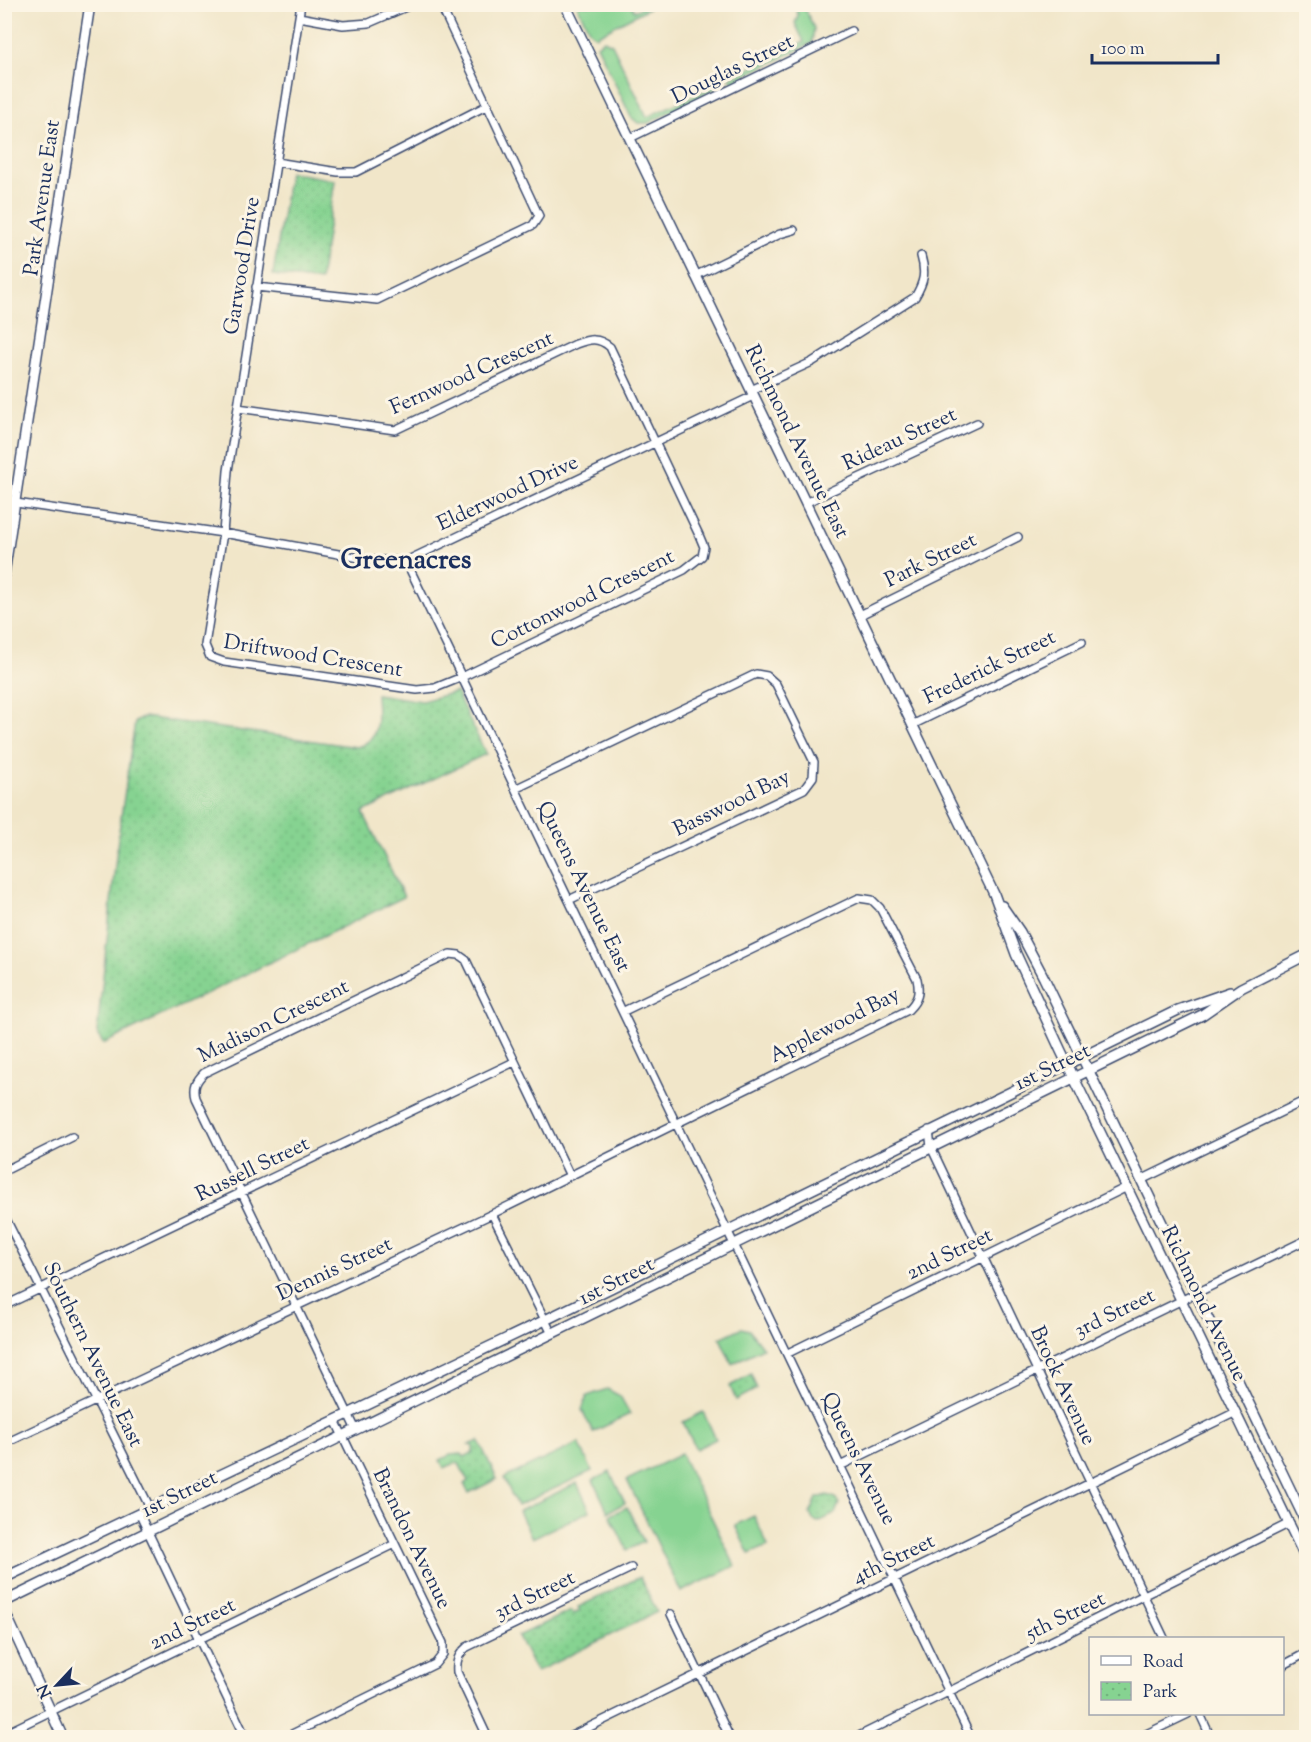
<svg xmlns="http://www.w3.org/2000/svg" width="1311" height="1742" font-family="'Sorts Mill Goudy',serif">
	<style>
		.grass { fill: #86d391; stroke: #508178; stroke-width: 1.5 }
		.park { fill: url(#park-dots); stroke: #508178; stroke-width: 1.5 }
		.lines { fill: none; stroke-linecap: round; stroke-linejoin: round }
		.street-casing { stroke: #3b4a6e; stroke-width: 10 }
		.secondary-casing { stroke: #3b4a6e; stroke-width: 12 }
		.street { stroke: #fff; stroke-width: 7 }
		.secondary { stroke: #fff; stroke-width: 9 }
		.labels { text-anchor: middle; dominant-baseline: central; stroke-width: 6; stroke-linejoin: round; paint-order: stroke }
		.street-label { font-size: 21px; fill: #1b2f5e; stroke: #fcf5e5 }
		.district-label { font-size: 27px; font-weight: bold; fill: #1b2f5e; stroke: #fcf5e5 }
	</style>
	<defs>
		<pattern id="park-dots" width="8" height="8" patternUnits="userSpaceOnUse" patternTransform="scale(1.5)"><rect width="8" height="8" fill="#86d391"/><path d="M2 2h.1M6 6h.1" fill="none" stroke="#73b57f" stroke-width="1.8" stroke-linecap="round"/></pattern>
	</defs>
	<rect width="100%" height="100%" fill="#fcf5e5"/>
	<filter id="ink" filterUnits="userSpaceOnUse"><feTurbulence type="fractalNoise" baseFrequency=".0167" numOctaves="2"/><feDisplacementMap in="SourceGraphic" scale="12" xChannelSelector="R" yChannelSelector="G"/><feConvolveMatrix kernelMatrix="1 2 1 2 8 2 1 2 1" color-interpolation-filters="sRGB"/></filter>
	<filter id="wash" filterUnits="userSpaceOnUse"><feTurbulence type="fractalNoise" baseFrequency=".008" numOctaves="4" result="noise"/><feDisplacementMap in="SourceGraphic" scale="24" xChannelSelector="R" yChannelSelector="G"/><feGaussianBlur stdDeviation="1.35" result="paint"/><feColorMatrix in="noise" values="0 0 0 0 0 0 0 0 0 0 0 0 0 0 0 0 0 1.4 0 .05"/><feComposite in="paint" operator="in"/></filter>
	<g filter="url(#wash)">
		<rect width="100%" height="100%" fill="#f1e6c9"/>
		<!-- grass -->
		<path class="grass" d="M 577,5 L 631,5 L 634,11 L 646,5 L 654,5 L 596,36 L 590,32 Z
			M 795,5 L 803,5 L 814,28 L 812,43 L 732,82 L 730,78 L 804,42 L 795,23 L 798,15 Z
			M 604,40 L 612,44 L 647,117 L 721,83 L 721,86 L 648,123 L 638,123 L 631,117 L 597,45 Z
			M 741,1328 L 749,1330 L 763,1348 L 732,1364 L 720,1338 Z
			M 607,1389 L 620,1396 L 630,1414 L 593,1432 L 582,1410 L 587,1396 Z
			M 703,1412 L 716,1439 L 696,1449 L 683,1422 Z
			M 579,1443 L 592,1471 L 517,1506 L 504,1478 Z
			M 681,1454 L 735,1566 L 681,1592 L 627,1480 Z
			M 610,1472 L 625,1503 L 608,1512 L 593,1480 Z
			M 577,1483 L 590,1511 L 532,1538 L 519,1511 Z
			M 627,1507 L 644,1542 L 627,1550 L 610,1515 Z
			M 754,1516 L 768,1546 L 749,1554 L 735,1525 Z"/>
		<!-- park -->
		<path class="park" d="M 289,172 L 335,180 L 320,281 L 273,275 Z
			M 456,692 L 486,754 L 363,812 L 404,897 L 103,1044 L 97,1032 L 118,838 L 135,722 L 144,717 L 357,747 C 382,740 377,715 376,694 L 422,701 Z
			M 751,1374 L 757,1389 L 736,1400 L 730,1386 Z
			M 479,1441 L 497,1479 L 469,1493 L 464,1484 L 468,1481 L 458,1462 L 444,1468 L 440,1460 L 450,1455 L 462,1454 L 464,1457 L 473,1453 L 473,1446 L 469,1445 Z
			M 827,1495 L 836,1498 L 839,1503 L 835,1514 L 818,1522 L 813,1520 L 810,1514 L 817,1498 Z
			M 640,1577 L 657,1612 L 536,1672 L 518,1636 L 571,1611 L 573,1614 L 580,1611 L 578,1607 Z"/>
	</g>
	<g filter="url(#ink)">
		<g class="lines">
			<defs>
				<path id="street" d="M 299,17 L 343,25 L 369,23 L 413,4
					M 630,138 L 851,31
					M 276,162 L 338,172 L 356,172 L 488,105
					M 695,276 L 780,234 L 794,230
					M 256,287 L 377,300 L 533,225 L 539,216 L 440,4
					M 751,390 L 812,362 L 915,297 C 924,282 926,273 921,256
					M 238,408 L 395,430 L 576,344 C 590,339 598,337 610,347 L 699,535 L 704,547 L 702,556 L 684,570 L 462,677 L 435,688 L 417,690 L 224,662 L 210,657 L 205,645 L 223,533 L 228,471 L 301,4
					M 16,503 L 223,533 L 371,560 L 406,561 L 753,396
					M 805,503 L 977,423
					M 406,561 L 971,1738
					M 860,615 L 1018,537
					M 912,725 L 1082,642
					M 517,788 L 756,674 L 767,676 L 776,684 L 814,762 L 813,777 L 804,789 L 571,899
					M 929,1130 L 931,1147 L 1164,1638
					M 4,1171 L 72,1137
					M 1141,1180 L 1306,1100
					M 492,1214 L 552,1334
					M 4,1215 L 151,1510
					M 4,1306 L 514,1062
					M 788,1353 L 1127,1187
					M 356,1430 L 196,1098 C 193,1087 196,1081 204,1073 L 450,954 L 459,955 L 466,960 L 570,1176
					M 4,1444 L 492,1214 L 908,1010 C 918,1000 920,993 917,979 L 880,908 L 872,900 L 859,898 L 624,1011
					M 842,1465 L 1306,1240
					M 140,1515 L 246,1738
					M 671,1614 L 730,1738
					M 1282,1666 L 1306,1653
					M 1200,1714 L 1211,1738
					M 4,1734 L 395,1544
					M 284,1738 L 435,1664 L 443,1654 L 443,1643 L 335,1420
					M 488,1738 L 457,1672 C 456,1660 458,1655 467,1647 L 631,1568
					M 567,1738 L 1236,1412
					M 855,1738 L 1290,1523
					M 1138,1738 L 1188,1714"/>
				<path id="secondary" d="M 565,4 L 994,894 L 1016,954 L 1061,1051 L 1306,1559
					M 4,574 L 90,4
					M 1002,906 L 1020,932 L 1044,978 L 1306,1522
					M 4,1578 L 535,1325 L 1178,1010 L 1230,992
					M 4,1602 L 1202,1015 L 1241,988 L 1306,955
					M 4,1610 L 63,1738"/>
			</defs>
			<!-- street casing -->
			<use href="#street" class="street-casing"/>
			<!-- secondary casing -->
			<use href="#secondary" class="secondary-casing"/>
			<!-- street -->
			<use href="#street" class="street"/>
			<!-- secondary -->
			<use href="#secondary" class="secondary"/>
		</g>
	</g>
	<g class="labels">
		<!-- street labels -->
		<g class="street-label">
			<text transform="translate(733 70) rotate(-26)">Douglas Street</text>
			<text transform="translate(43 198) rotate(-82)">Park Avenue East</text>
			<text transform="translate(243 266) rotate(-81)">Garwood Drive</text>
			<text transform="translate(472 374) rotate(-24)">Fernwood Crescent</text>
			<text transform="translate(900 440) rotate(-25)">Rideau Street</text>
			<text transform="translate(796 442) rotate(64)">Richmond Avenue East</text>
			<text transform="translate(508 494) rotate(-25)">Elderwood Drive</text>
			<text transform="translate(931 561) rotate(-26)">Park Street</text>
			<text transform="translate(583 600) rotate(-26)">Cottonwood Crescent</text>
			<text transform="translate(313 657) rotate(9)">Driftwood Crescent</text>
			<text transform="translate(990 668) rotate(-26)">Frederick Street</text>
			<text transform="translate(732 804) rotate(-26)">Basswood Bay</text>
			<text transform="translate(583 887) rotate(64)">Queens Avenue East</text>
			<text transform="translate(274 1022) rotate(-26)">Madison Crescent</text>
			<text transform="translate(835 1026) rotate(-27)">Applewood Bay</text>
			<text transform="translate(1053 1068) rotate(-26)">1st Street</text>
			<text transform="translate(253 1170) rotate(-26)">Russell Street</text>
			<text transform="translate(950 1255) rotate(-26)">2nd Street</text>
			<text transform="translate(335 1270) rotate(-25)">Dennis Street</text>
			<text transform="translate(617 1282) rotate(-27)">1st Street</text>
			<text transform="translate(1203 1304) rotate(64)">Richmond Avenue</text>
			<text transform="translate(1115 1314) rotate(-26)">3rd Street</text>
			<text transform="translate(92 1355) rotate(64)">Southern Avenue East</text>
			<text transform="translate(1062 1386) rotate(65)">Brock Avenue</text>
			<text transform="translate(858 1459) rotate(64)">Queens Avenue</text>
			<text transform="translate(180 1495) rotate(-26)">1st Street</text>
			<text transform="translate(411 1539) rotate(64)">Brandon Avenue</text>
			<text transform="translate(894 1560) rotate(-26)">4th Street</text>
			<text transform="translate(535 1596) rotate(-26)">3rd Street</text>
			<text transform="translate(1066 1617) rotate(-26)">5th Street</text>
			<text transform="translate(193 1625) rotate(-26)">2nd Street</text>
		</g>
		<!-- district labels -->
		<g class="district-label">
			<text x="406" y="561">Greenacres</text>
		</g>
	</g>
	<!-- margin -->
	<rect width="1311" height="1742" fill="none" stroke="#fcf5e5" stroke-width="24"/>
	<!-- legend -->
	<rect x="1089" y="1637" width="195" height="78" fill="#fcf5e5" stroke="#a2a6af" stroke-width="1.5"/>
	<rect x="1101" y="1656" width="30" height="9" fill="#ffffff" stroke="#a2a6af" stroke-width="1.5"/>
	<text x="1143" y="1667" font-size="18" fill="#1b2f5e">Road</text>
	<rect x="1101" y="1682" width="30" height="18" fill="url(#park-dots)" stroke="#a2a6af" stroke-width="1.5"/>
	<text x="1143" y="1697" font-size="18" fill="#1b2f5e">Park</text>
	<!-- north arrow -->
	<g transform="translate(57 1685) rotate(244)" stroke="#fcf5e5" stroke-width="4.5" paint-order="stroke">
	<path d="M0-4.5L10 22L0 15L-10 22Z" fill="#1b2f5e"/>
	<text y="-9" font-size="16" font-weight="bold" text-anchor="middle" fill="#1b2f5e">N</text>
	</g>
	<!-- scale -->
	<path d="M1092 54v9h126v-9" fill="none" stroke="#1b2f5e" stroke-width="3"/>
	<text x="1101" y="54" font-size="18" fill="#1b2f5e" stroke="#fcf5e5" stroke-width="4.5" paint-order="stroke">100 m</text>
</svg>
